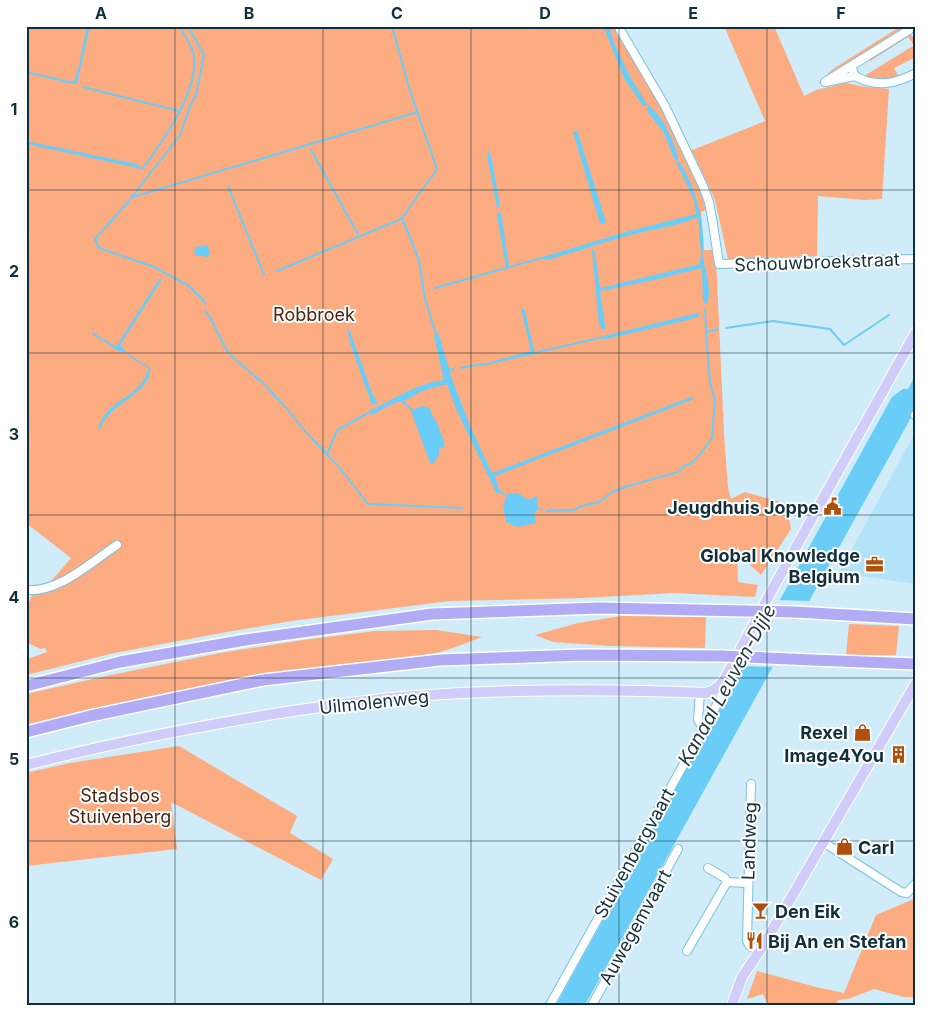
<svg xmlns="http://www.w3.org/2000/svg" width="942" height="1031" font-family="Inter,sans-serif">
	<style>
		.built { fill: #b3e3f9 }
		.green { fill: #fdab81 }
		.water { fill: #6acdf7 }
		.pier { fill: #d0ecf9 }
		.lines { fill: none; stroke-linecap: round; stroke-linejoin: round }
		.stream { stroke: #6acdf7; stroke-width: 2 }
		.minor-casing { stroke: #78c2e2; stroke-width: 10 }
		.major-casing { stroke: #fff; stroke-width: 12 }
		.highway-casing { stroke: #fff; stroke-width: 14 }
		.minor { stroke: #fff; stroke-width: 8 }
		.major { stroke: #d1cdfa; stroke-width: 10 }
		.highway { stroke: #b2abf6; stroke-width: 11 }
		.highway-bridge-casing { stroke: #fff; stroke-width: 14; stroke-linecap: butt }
		.highway-bridge { stroke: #b2abf6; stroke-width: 11 }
		.grid { fill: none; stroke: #102f3c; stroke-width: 1; stroke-opacity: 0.55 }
		.labels { text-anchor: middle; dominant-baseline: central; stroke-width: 4; stroke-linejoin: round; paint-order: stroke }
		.street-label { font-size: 18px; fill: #102f3c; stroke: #fff }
		.park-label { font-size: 18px; fill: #49230d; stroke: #fff }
		.poi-label { font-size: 18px; font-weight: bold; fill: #102f3c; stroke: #fff; text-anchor: end }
		.water-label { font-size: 19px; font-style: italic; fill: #1f3640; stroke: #fff }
		.neatline { fill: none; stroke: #102f3c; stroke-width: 2 }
		.grid-label { font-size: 16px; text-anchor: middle; font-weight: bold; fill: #102f3c }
	</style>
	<rect width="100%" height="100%" fill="#d0ecf9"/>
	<!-- built -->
	<path class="built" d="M 916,431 L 916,584 L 839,573 Z"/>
	<!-- green -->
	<path class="green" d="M 26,26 L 617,26 L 634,61 L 656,94 L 675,137 L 699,186 L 705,207 L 706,210 L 701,212 L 704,250 L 714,250 L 716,257 L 724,434 L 728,488 L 731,499 L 745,492 L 787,504 L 791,529 L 761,575 L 748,563 L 737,546 L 738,582 L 758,585 L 755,597 L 674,593 L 583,598 L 450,601 L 291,621 L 216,634 L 114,653 L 26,675 L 26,657 L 30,658 L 47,652 L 45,648 L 40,649 L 26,642 L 26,609 L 33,593 L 48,585 L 71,558 L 26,523 L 26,240 L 30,235 L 26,232 Z
		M 724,26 L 774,26 L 804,96 L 816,90 L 846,83 L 866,87 L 889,89 L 882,199 L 865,200 L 818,196 L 817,256 L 728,259 L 715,200 L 693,153 L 691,154 L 690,151 L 765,121 Z
		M 901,26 L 903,27 L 903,29 L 817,84 L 833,69 Z
		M 908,34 L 911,35 L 916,40 L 916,43 L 913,44 L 908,37 L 870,61 L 868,58 Z
		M 916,44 L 916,57 L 894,68 L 900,79 L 887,82 L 861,78 Z
		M 621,616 L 706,617 L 705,648 L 612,646 L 553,642 L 535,635 L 578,623 Z
		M 849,624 L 899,626 L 896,655 L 846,655 Z
		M 436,630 L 482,637 C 468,642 454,648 440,652 C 388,663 334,663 282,672 C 196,686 110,703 26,726 L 26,694 L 111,675 L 220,653 L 303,640 L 375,631 Z
		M 179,746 L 297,816 L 290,833 L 333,859 L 321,880 L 171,802 L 177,849 L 26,866 L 26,773 L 70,763 Z
		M 914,899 L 916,899 L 916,997 L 904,997 L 874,989 L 848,999 L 838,1000 L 836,1005 L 768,1005 L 763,994 L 747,999 L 757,971 L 816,987 L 844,993 L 876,915 Z"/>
	<!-- water -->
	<path class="water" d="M 87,26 L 90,26 L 77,84 L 72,84 L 26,73 L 26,71 L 74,82 L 78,69 Z
		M 603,26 L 609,26 L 613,40 L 623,62 L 632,80 L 647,104 L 646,106 L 643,106 L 625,80 Z
		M 649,105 C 664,119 672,137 678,156 L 678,160 L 674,159 L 664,133 L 647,111 L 647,108 Z
		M 577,130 L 606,222 L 604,224 L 600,223 L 573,132 Z
		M 26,141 L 137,164 L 139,166 L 137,168 L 129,166 L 26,144 Z
		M 489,150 L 492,160 L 500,206 L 498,208 L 497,208 L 487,155 Z
		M 676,162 L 680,162 C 693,185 701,207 703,235 C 704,242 702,250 703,258 C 706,273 712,289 707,304 L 705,304 L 703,301 L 702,268 L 654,280 L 601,291 L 600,292 L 605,325 L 605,329 L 602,329 L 599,324 L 592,250 L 593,249 L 595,252 L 600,288 L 700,264 L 701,253 L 698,217 C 679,226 654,229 634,234 C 605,242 576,252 547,260 L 543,259 L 546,256 L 629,231 L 696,214 L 694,200 Z
		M 501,212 L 509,266 L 506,267 L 498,221 L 497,213 Z
		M 207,245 L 210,251 L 208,257 L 196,255 L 194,251 L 196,247 Z
		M 159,279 L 161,279 L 161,281 L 120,345 L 126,351 L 125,353 L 117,350 L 92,334 L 92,332 L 115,346 L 117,345 Z
		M 521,309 L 524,309 L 525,311 L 535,354 L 482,366 L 479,365 L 531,351 Z
		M 698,313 L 699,314 L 698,317 L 688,320 L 606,339 L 603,339 L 603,336 Z
		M 347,328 L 349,329 L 373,395 L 378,403 L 372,405 L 350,343 Z
		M 438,332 L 453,382 L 471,428 L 492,473 L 691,397 L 694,399 L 495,476 L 500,492 L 497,494 L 456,409 L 447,384 L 422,391 L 406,400 L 392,404 L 372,415 L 370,411 C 393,399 418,383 444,380 L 434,336 Z
		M 129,354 L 150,368 C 153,387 120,402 109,415 C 105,419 102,424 100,429 L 98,427 C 100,423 103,417 106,413 C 120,397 143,392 148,369 L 146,367 L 128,355 Z
		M 916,374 L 916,389 L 914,393 L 916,395 L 913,414 L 585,1005 L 556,1005 L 892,397 L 903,389 L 908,389 Z
		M 421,406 L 430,408 L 432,415 L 438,424 C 438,432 447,440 444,449 L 442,447 L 439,448 L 439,455 L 433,464 L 430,463 L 411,411 Z
		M 509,493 L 518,493 L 528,500 L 537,496 L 538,509 L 534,513 L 536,523 L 517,527 L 506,522 L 503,505 Z"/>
	<!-- pier -->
	<path class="pier" d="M 776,600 L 812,601 L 776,667 L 741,666 Z"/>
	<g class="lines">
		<!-- stream -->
		<path class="stream" d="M 188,26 L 204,55 L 196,95 L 191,104 L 180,135 L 128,202 L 95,239 L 99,248 L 154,267 L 189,286 L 204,301 L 205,304
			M 392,26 L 410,91 L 437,169 L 402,218 L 419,260 L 425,299 L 436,334
			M 83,87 L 179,111
			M 311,150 L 358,234
			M 136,167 L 143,168 C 163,141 198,92 194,57 C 193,47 185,35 179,26
			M 228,186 L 264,275
			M 133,197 L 418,112
			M 277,271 L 401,219
			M 435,288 L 545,257
			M 705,309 L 706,332
			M 205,311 L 210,317 L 225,347 L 230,355 L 263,383 L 289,411 L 303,429 L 339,467 L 368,504 L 462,508
			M 726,328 L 773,321 L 830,329 L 844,345 L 889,315
			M 533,353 L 604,337
			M 460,368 L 482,364
			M 448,371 L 454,369
			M 401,400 L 412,410
			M 327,454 L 337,430 L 372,411
			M 499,491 L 507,496
			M 538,509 L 541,509
			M 546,511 L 574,510 L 582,506 L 599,502 L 612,492 L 628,486 L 681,471 L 683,466 L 690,464 L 698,457 L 712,438 L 715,400 L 710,383 L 706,332 L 718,329"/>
		<defs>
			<path id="minor" d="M 618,26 L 665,106 L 703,186 L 709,202 L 713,224 L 719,264 L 916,259
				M 851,66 L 855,76 L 825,82 L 909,30
				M 855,76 C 876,88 895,84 916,73
				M 915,415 L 916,414
				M 26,590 C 59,593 91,562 117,545
				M 700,692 L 698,720 L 703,728
				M 751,784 L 747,941 L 750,946 L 760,952
				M 823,842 L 901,892 L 907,893 L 916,883
				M 708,868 L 725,878 L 727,882
				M 687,951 L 727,882 L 748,883
				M 550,1005 L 726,688 L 723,682
				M 592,1005 L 678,849"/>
			<path id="major" d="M 26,765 C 112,743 199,726 286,712 C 329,706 371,699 414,696 C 511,689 608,689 706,693 L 714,690 L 723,682 L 772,590 L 916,332
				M 732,1005 L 742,977 L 763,946 L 916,683"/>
			<path id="highway" d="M 795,612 L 916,619
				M 812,660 L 916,664
				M 26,686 L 120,662 L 245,640 L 432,614 L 599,608 L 746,611
				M 26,732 L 90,716 L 263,680 L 440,660 L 583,655 L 722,656"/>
		</defs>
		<!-- minor casing -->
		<use href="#minor" class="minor-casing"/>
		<!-- major casing -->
		<use href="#major" class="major-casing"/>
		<!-- highway casing -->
		<use href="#highway" class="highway-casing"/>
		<!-- minor -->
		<use href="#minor" class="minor"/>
		<!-- major -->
		<use href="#major" class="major"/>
		<!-- highway -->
		<use href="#highway" class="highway"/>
		<defs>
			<path id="highway-bridge" d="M 746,611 L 795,612
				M 722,656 L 812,660"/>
		</defs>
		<!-- highway-bridge casing -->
		<use href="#highway-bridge" class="highway-bridge-casing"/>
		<!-- highway-bridge -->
		<use href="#highway-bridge" class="highway-bridge"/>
	</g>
	<!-- grid -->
	<path class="grid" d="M 175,26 L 175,1005M 323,26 L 323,1005M 471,26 L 471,1005M 619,26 L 619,1005M 767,26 L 767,1005M 26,190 L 916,190M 26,353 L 916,353M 26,515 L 916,515M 26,678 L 916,678M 26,841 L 916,841"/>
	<!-- icons -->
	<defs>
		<symbol id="civic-bare" viewBox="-9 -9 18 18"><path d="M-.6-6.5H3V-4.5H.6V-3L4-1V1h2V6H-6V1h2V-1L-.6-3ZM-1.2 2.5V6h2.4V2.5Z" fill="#af4f09" stroke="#fff" stroke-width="2.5" paint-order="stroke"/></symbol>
		<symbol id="office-bare" viewBox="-9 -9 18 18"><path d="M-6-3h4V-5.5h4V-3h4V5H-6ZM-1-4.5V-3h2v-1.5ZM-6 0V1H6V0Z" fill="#af4f09" stroke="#fff" stroke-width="2.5" paint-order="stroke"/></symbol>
		<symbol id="shop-bare" viewBox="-9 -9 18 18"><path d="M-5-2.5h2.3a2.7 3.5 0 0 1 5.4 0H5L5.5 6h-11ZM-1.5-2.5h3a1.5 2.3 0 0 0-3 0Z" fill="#af4f09" stroke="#fff" stroke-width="2.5" paint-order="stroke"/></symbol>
		<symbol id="building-bare" viewBox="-9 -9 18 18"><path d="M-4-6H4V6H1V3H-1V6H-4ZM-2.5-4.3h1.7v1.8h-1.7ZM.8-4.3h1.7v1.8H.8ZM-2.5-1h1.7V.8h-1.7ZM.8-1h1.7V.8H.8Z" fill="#af4f09" stroke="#fff" stroke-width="2.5" paint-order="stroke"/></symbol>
		<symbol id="bar-bare" viewBox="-9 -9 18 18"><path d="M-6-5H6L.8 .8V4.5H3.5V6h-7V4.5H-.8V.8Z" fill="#af4f09" stroke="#fff" stroke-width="2.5" paint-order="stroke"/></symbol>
		<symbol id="restaurant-bare" viewBox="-9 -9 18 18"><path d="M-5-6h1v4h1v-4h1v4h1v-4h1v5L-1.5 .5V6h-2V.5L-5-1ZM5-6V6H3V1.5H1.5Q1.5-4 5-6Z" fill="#af4f09" stroke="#fff" stroke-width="2.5" paint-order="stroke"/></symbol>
	</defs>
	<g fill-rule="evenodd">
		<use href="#civic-bare" x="820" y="494" width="25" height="25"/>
		<use href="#office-bare" x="862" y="552" width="25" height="25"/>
		<use href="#shop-bare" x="850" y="720" width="25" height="25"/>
		<use href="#building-bare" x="886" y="742" width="25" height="25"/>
		<use href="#shop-bare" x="832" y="834" width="25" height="25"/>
		<use href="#bar-bare" x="748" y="898" width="25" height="25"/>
		<use href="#restaurant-bare" x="742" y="928" width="25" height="25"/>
	</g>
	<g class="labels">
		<!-- street labels -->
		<g class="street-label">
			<text transform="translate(817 262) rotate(-2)">Schouwbroekstraat</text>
			<text transform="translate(374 702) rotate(-6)">Uilmolenweg</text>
			<text transform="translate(749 841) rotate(-88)">Landweg</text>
			<text transform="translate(634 853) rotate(-61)">Stuivenbergvaart</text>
			<text transform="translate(635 927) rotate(-61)">Auwegemvaart</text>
		</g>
		<!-- park labels -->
		<g class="park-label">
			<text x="314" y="314">Robbroek</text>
			<text x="120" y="795">Stadsbos<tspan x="120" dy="21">Stuivenberg</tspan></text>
		</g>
		<!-- poi labels -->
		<g class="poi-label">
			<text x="819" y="507">Jeugdhuis Joppe</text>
			<text x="860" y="555">Global Knowledge<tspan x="860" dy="21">Belgium</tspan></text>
			<text x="848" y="732">Rexel</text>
			<text x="884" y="755">Image4You</text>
			<text x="858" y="847" text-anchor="start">Carl</text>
			<text x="775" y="911" text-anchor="start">Den Eik</text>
			<text x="768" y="941" text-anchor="start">Bij An en Stefan</text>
		</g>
		<!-- water labels -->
		<g class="water-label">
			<text transform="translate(727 685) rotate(-61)">Kanaal Leuven-Dijle</text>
		</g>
	</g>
	<!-- border -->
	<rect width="942" height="1031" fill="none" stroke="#ffffff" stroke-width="55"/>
	<rect x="28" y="28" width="886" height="976" class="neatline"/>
	<g class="grid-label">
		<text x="101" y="19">A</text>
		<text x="249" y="19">B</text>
		<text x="397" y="19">C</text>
		<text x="545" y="19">D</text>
		<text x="693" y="19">E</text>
		<text x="841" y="19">F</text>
		<text x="14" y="115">1</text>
		<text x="14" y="277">2</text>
		<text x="14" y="440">3</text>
		<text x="14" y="603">4</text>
		<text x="14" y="765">5</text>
		<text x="14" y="928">6</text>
	</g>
</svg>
